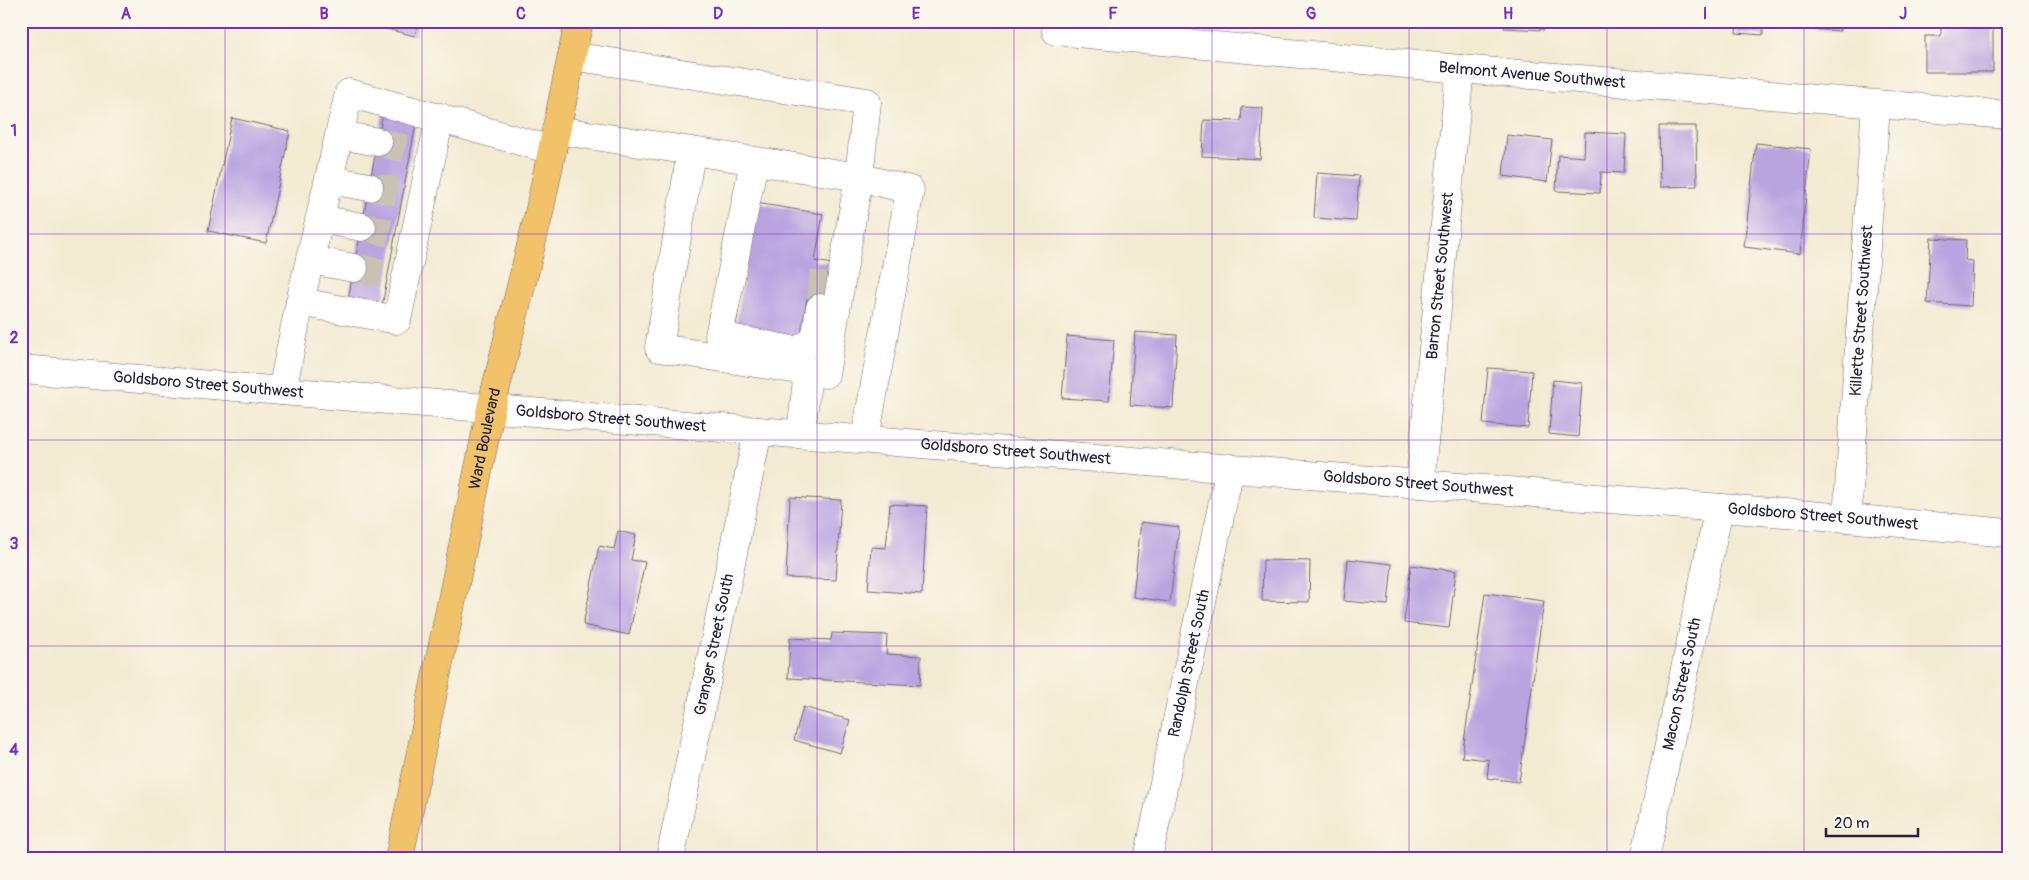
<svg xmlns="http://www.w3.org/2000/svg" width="2029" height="880" font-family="Pangolin,sans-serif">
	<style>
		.building { fill: #baa4e0 }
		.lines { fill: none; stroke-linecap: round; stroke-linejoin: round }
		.minor-tunnel { stroke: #c9c2b4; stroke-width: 28; stroke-dasharray: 28 14; stroke-linecap: butt }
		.minor-casing { stroke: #6b6870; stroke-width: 29 }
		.major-casing { stroke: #6b6870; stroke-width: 29 }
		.minor { stroke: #fff; stroke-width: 28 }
		.major { stroke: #f2c26a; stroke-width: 28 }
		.grid { fill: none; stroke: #7b2cbf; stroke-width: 1; stroke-opacity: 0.55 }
		.labels { text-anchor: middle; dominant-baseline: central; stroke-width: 4; stroke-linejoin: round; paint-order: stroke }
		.street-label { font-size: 16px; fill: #22223b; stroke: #fbf7ec }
		.neatline { fill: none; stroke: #7b2cbf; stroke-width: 2 }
		.grid-label { font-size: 16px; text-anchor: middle; font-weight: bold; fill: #7b2cbf }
	</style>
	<rect width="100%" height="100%" fill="#fbf7ec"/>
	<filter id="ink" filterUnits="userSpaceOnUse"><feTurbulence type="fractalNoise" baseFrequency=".02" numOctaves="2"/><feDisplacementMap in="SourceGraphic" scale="10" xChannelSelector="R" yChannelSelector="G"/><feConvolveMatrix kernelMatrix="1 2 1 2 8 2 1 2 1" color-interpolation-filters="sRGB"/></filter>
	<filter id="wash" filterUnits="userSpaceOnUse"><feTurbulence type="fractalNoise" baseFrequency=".0096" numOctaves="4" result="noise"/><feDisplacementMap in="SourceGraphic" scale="20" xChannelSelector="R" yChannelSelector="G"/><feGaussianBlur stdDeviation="1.12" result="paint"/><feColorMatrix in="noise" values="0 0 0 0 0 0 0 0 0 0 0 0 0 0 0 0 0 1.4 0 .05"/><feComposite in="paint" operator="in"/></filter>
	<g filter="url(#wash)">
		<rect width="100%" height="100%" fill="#f3ead2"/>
		<g id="blocks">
			<!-- building -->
			<path class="building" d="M 354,21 L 419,21 L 415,36 Z
				M 1505,21 L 1545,21 L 1544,30 L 1504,28 Z
				M 1737,21 L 1763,21 L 1763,35 L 1736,33 Z
				M 1795,21 L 1840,21 L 1840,31 L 1795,28 Z
				M 1941,21 L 1993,21 L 1993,72 L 1925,72 L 1925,36 L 1941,36 Z
				M 1242,107 L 1263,108 L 1260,159 L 1202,156 L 1204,120 L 1241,121 Z
				M 383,112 L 417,118 L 381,312 L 347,305 Z
				M 232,118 L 290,131 L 266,243 L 208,231 Z
				M 1659,126 L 1696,126 L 1697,186 L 1660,187 Z
				M 1585,132 L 1626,134 L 1624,173 L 1601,172 L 1600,193 L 1556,191 L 1558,155 L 1584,157 Z
				M 1507,135 L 1552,140 L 1547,182 L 1503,176 Z
				M 1756,143 L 1811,149 L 1800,254 L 1744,247 Z
				M 1317,173 L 1359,176 L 1356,221 L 1314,218 Z
				M 756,203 L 823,214 L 815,261 L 839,265 L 833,302 L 807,298 L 800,342 L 735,331 Z
				M 1931,238 L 1966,240 L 1965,260 L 1973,261 L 1971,306 L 1927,303 Z
				M 1135,332 L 1177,335 L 1173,408 L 1130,405 Z
				M 1067,336 L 1114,340 L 1109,401 L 1062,398 Z
				M 1488,368 L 1532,371 L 1528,428 L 1483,424 Z
				M 1553,380 L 1582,383 L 1578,437 L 1549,434 Z
				M 790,497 L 841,500 L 836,580 L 786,578 Z
				M 890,504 L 927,506 L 922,594 L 868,590 L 871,547 L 886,548 Z
				M 1141,522 L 1179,527 L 1170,602 L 1133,597 Z
				M 618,531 L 636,535 L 631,560 L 645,562 L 629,635 L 583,625 L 599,546 L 614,549 Z
				M 1348,559 L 1392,564 L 1388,605 L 1344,601 Z
				M 1263,560 L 1310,561 L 1309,602 L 1262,601 Z
				M 1411,565 L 1456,571 L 1449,628 L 1404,623 Z
				M 1485,593 L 1544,601 L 1519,782 L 1487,778 L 1489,760 L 1462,757 Z
				M 832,633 L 887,635 L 886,654 L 921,656 L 920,685 L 788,678 L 790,638 L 831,640 Z
				M 803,707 L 850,720 L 840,753 L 794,740 Z"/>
		</g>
	</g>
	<g filter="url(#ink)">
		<use href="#blocks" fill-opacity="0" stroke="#6b6870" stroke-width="1"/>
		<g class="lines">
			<!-- minor-tunnel -->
			<path class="minor-tunnel" d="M 378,142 L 411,150
				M 369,187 L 403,192
				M 362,227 L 396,234
				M 354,268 L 388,274
				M 821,300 L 826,263"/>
			<defs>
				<g id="minor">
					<path id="s1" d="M 1056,31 L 1460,69 L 2008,115"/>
					<path d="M 556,130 L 859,177 L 867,102 L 572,56"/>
					<path d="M 340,135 L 378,142"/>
					<path d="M 691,152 L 659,348 L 825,374 L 859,177 L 910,190 L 865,439"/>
					<path d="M 754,162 L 719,336 L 797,351 L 815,340 L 820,308"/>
					<path d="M 330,180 L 369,187"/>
					<path d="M 320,219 L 362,227"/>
					<path d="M 310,260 L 354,268"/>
					<path d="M 300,302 L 397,320 L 440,117"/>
					<path id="s2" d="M 21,369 L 758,431 L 1847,518 L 2008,533"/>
					<path d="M 282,391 L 300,302 L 349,93 L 552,150"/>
					<path d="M 801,434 L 808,371"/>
					<path id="s3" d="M 1420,484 L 1460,69"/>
					<path id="s4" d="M 1847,518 L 1876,105"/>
					<path id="s5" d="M 670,859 L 758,431"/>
					<path id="s6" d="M 1148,859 L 1230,468"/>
					<path id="s7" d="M 1645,859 L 1719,508"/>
				</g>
				<g id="major">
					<path id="s8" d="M 399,859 L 491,408 L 539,213 L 579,21"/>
				</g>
			</defs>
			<!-- minor casing -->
			<use href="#minor" class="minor-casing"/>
			<!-- major casing -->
			<use href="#major" class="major-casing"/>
			<!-- minor -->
			<use href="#minor" class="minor"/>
			<!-- major -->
			<use href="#major" class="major"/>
		</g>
	</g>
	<!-- grid -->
	<path class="grid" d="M 225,21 L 225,859M 422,21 L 422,859M 620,21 L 620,859M 817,21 L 817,859M 1014,21 L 1014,859M 1212,21 L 1212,859M 1409,21 L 1409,859M 1607,21 L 1607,859M 1804,21 L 1804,859M 21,234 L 2008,234M 21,440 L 2008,440M 21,646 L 2008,646"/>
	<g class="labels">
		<!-- street labels -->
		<g class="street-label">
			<text stroke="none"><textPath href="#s1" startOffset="478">Belmont Avenue Southwest</textPath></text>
			<text stroke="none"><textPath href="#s3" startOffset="209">Barron Street Southwest</textPath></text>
			<text stroke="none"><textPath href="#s4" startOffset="208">Killette Street Southwest</textPath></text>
			<text stroke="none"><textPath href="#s2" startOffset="188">Goldsboro Street Southwest</textPath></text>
			<text stroke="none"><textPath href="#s2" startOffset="592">Goldsboro Street Southwest</textPath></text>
			<text stroke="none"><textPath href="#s8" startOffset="429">Ward Boulevard</textPath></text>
			<text stroke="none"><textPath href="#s2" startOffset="998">Goldsboro Street Southwest</textPath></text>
			<text stroke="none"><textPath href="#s2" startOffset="1402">Goldsboro Street Southwest</textPath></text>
			<text stroke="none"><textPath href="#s2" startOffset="1808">Goldsboro Street Southwest</textPath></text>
			<text stroke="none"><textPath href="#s5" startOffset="219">Granger Street South</textPath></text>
			<text stroke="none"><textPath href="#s6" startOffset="200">Randolph Street South</textPath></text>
			<text stroke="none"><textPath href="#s7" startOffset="179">Macon Street South</textPath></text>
		</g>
	</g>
	<!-- margin -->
	<rect width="2029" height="880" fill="none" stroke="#fbf7ec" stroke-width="55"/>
	<!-- scale -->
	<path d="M1826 828v8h92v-8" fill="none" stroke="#22223b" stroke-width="2.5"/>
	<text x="1834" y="828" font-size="15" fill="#22223b" stroke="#fbf7ec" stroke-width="4" paint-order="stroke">20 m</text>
	<rect x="28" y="28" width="1974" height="824" class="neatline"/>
	<g class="grid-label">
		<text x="126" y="19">A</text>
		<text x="324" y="19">B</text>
		<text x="521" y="19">C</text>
		<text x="718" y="19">D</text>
		<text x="916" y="19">E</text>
		<text x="1113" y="19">F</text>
		<text x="1311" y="19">G</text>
		<text x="1508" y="19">H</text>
		<text x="1705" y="19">I</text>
		<text x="1903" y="19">J</text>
		<text x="14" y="136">1</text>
		<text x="14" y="343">2</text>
		<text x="14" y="549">3</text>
		<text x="14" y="755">4</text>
	</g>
</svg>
